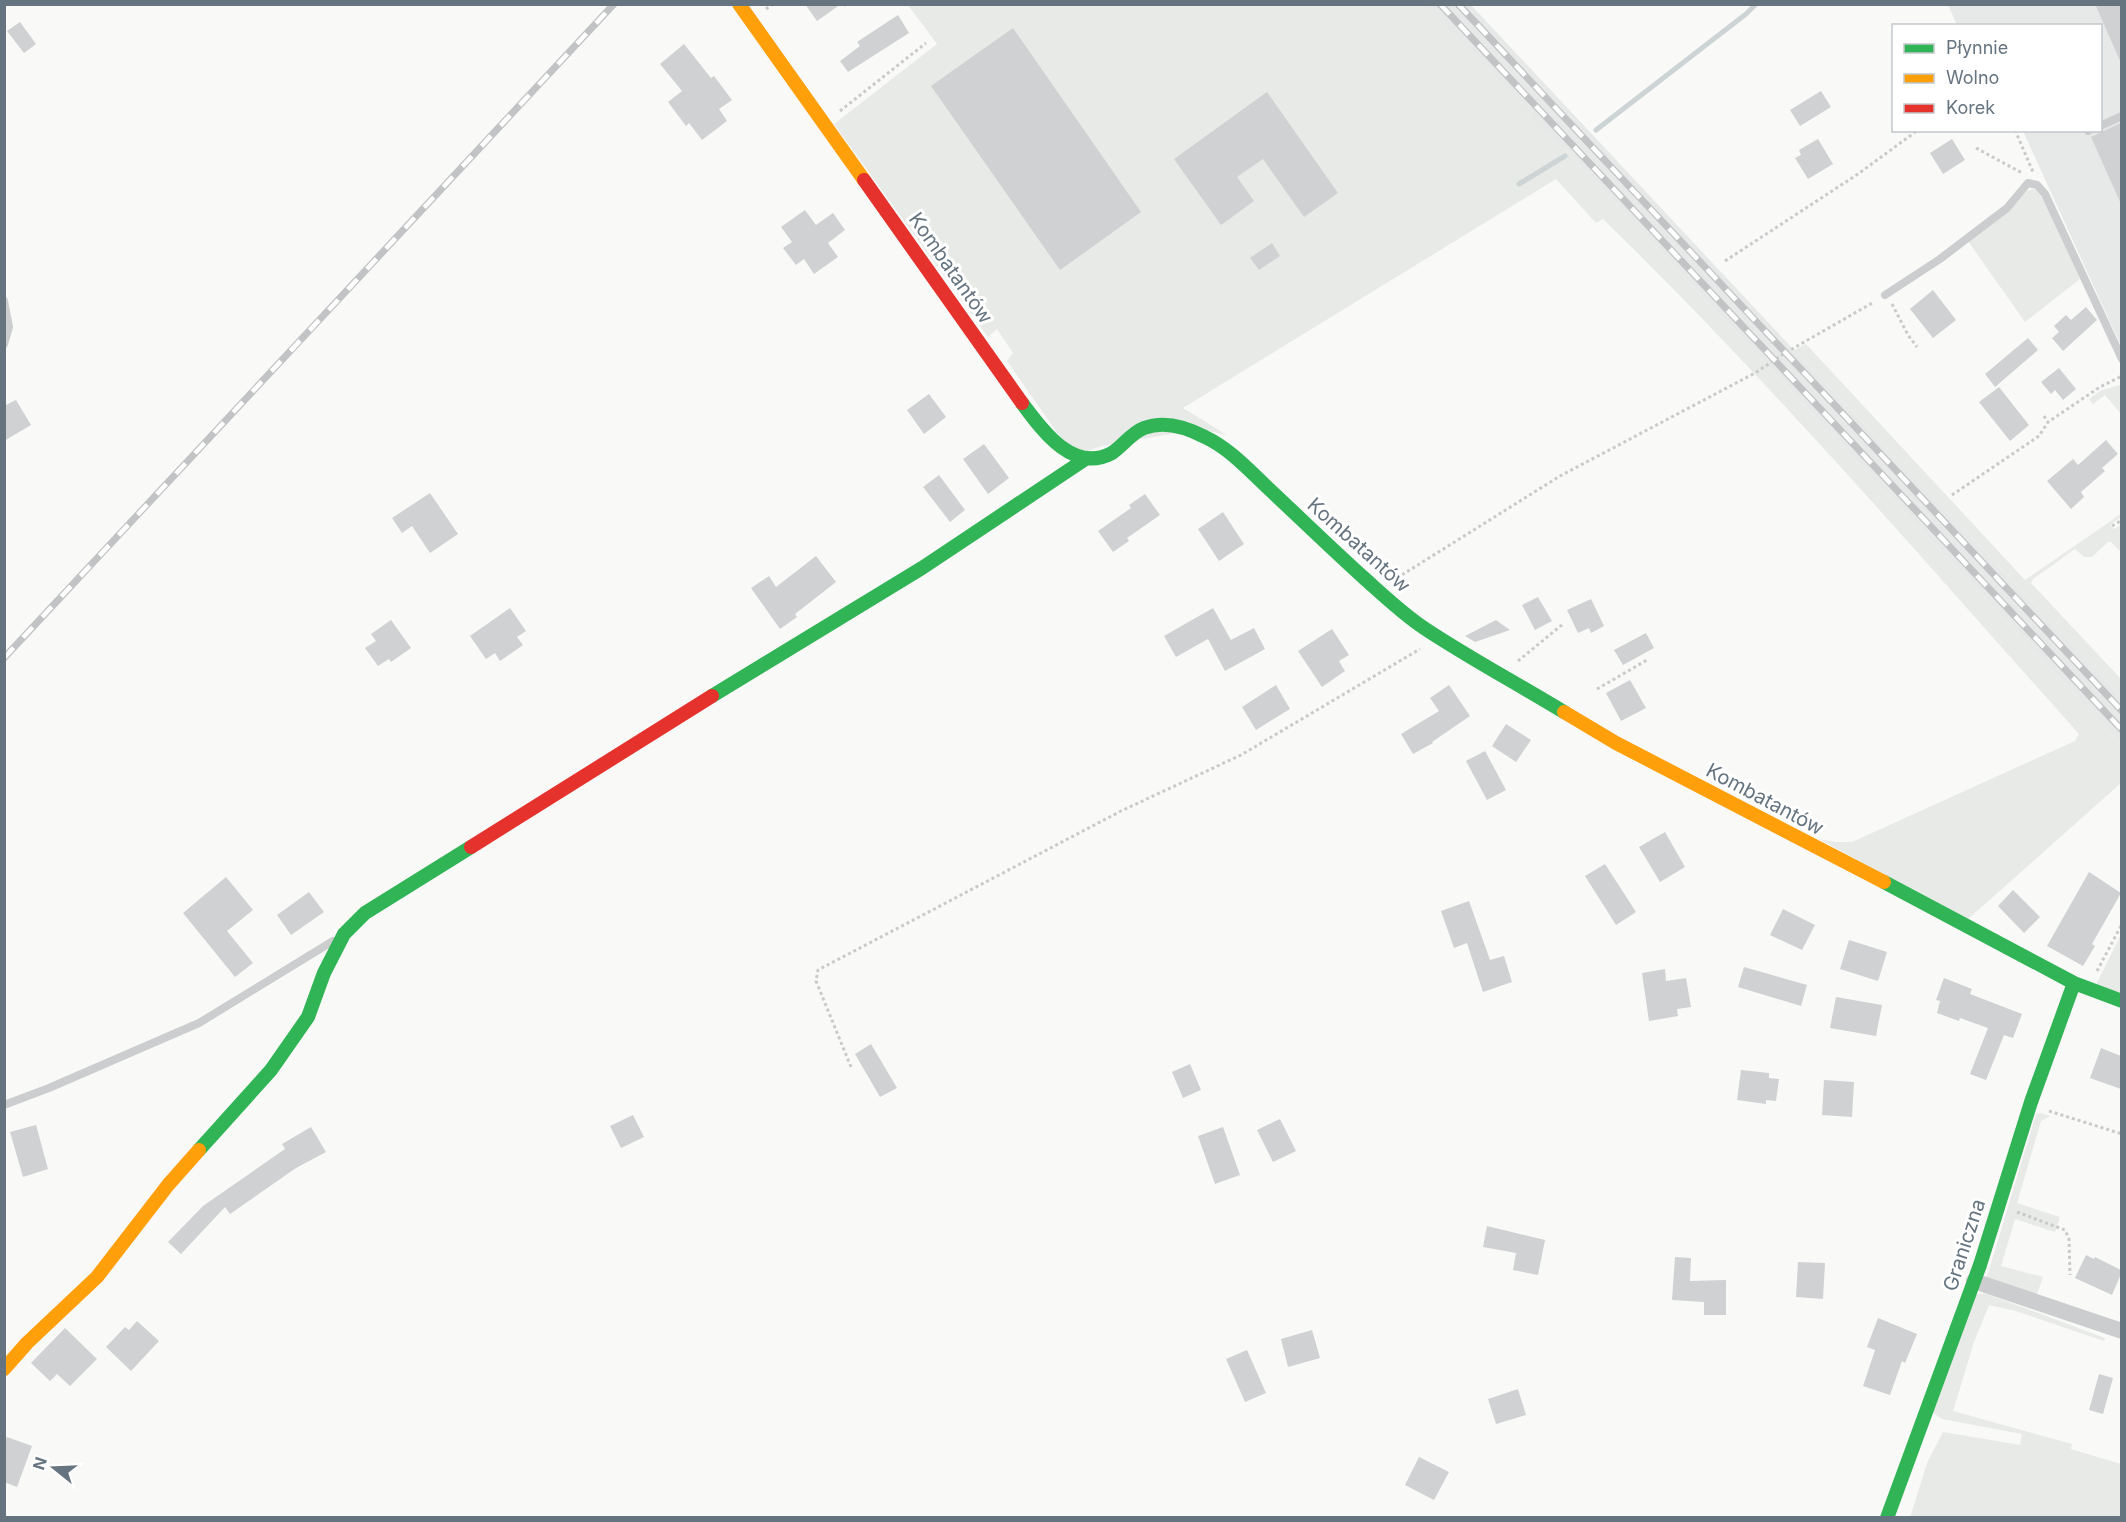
<svg xmlns="http://www.w3.org/2000/svg" width="2126" height="1522" font-family="Inter,sans-serif">
	<style>
		.built { fill: #e7e9e8 }
		.green { fill: #e7eae6 }
		.lines { fill: none; stroke-linecap: round; stroke-linejoin: round }
		.stream { stroke: #cdd4d6; stroke-width: 5 }
		.building { fill: #cfd1d2 }
		.path { stroke: #c9cacb; stroke-width: 3; stroke-dasharray: 3 3; stroke-linecap: butt }
		.lane { stroke: #cccdce; stroke-width: 8 }
		.street { stroke: #cccdce; stroke-width: 16 }
		.fast { stroke: #30b455; stroke-width: 14 }
		.slow { stroke: #ff9f0a; stroke-width: 14 }
		.jam { stroke: #e5322d; stroke-width: 14 }
		.rail-casing { stroke: #c2c3c5; stroke-width: 7 }
		.rail { stroke: #fff; stroke-width: 4.5; stroke-dasharray: 14; stroke-linecap: butt }
		.labels { text-anchor: middle; dominant-baseline: central; stroke-width: 6; stroke-linejoin: round; paint-order: stroke }
		.street-label { font-size: 20px; fill: #667480; stroke: #fff }
	</style>
	<rect width="100%" height="100%" fill="#f9f9f8"/>
	<!-- built -->
	<path class="built" d="M 1425,5 L 1471,5 L 1794,350 L 2121,696 L 2121,744 L 1574,159 L 1574,154 L 1562,149 Z
		M 1948,5 L 2121,5 L 2121,346 L 2023,131 L 2100,130 L 2100,26 L 1957,25 Z"/>
	<!-- green -->
	<path class="green" d="M 908,5 L 1427,5 L 1562,148 L 1565,147 L 1574,154 L 1574,159 L 2121,744 L 2121,783 L 1967,920 L 1819,839 L 1835,842 L 1852,842 L 2075,741 L 2079,734 C 1923,560 1771,382 1603,219 L 1596,223 L 1556,179 L 1183,408 L 1227,435 L 1199,429 L 1102,446 L 1087,451 L 1067,447 L 1007,361 L 1013,353 L 997,329 L 988,337 L 834,124 L 937,44 Z
		M 2033,189 C 2047,194 2072,262 2080,279 L 2025,322 L 1968,241 L 2016,203 L 2027,191 Z
		M 1806,344 L 2025,580 L 2121,514 L 2121,517 L 2110,525 L 2114,529 L 2121,525 L 2121,552 L 2111,542 L 2108,542 L 2092,557 L 2084,557 L 2075,549 L 2033,579 L 2031,583 L 2121,679 L 2121,696 L 1794,350 Z
		M 2119,385 L 2121,386 L 2121,414 L 2105,395 L 2093,404 L 2089,399 L 2100,391 Z
		M 2121,934 L 2121,995 L 2096,985 Z
		M 2041,1113 L 2050,1116 L 2041,1121 L 2017,1203 L 2060,1217 L 2055,1232 L 2015,1219 L 2001,1266 L 2043,1277 L 2035,1300 L 1985,1283 L 2036,1114 Z
		M 1984,1293 L 2105,1338 L 2104,1341 L 2016,1311 L 1989,1305 L 1974,1342 L 1953,1411 L 2072,1444 L 2071,1449 L 2121,1464 L 2121,1517 L 1910,1518 L 1927,1463 L 1943,1432 L 2020,1445 L 2022,1434 L 1942,1419 L 1932,1412 L 1974,1295 Z"/>
	<g class="lines">
		<!-- stream -->
		<path class="stream" d="M 1596,130 L 1746,14 L 1756,4
			M 1519,184 L 1565,156"/>
	</g>
	<!-- building -->
	<path class="building" d="M 805,4 L 841,4 L 817,21 Z
		M 2095,4 L 2121,4 L 2121,63 Z
		M 898,15 L 909,33 L 848,72 L 840,61 L 860,46 L 857,42 Z
		M 20,22 L 36,44 L 24,53 L 7,31 Z
		M 1013,28 L 1141,212 L 1060,270 L 931,86 Z
		M 684,44 L 711,78 L 714,76 L 732,100 L 719,109 L 727,121 L 702,140 L 689,123 L 686,126 L 668,102 L 682,91 L 660,64 Z
		M 1821,91 L 1831,107 L 1800,126 L 1790,110 Z
		M 1267,92 L 1338,193 L 1304,217 L 1263,159 L 1237,177 L 1254,201 L 1221,225 L 1174,159 Z
		M 2121,123 L 2121,204 L 2091,137 Z
		M 1818,139 L 1833,164 L 1808,179 L 1795,158 L 1801,155 L 1799,150 Z
		M 1952,139 L 1965,160 L 1943,174 L 1930,153 Z
		M 805,210 L 816,225 L 833,213 L 845,230 L 828,243 L 838,257 L 814,274 L 804,259 L 796,265 L 783,248 L 792,242 L 781,227 Z
		M 1272,243 L 1280,256 L 1259,270 L 1250,258 Z
		M 1933,290 L 1956,320 L 1933,338 L 1910,309 Z
		M 2086,307 L 2097,320 L 2063,351 L 2052,338 L 2059,332 L 2054,326 L 2066,315 L 2071,320 Z
		M 2028,338 L 2038,350 L 1995,387 L 1985,374 Z
		M 2059,368 L 2076,389 L 2063,400 L 2055,390 L 2051,394 L 2041,382 Z
		M 1999,387 L 2029,425 L 2010,441 L 1979,402 Z
		M 929,394 L 946,417 L 924,434 L 907,410 Z
		M 16,400 L 31,425 L 4,441 L 4,406 Z
		M 2106,440 L 2118,454 L 2102,468 L 2105,471 L 2081,492 L 2084,497 L 2071,509 L 2047,481 L 2073,459 L 2078,465 Z
		M 984,444 L 1009,478 L 988,494 L 963,459 Z
		M 939,475 L 965,510 L 950,522 L 923,487 Z
		M 430,493 L 458,534 L 430,553 L 412,526 L 402,533 L 392,518 Z
		M 1145,494 L 1160,515 L 1127,538 L 1129,541 L 1113,552 L 1098,531 L 1131,508 L 1129,505 Z
		M 1223,512 L 1244,544 L 1219,561 L 1198,529 Z
		M 816,556 L 836,582 L 795,614 L 797,617 L 780,629 L 751,588 L 769,576 L 776,587 Z
		M 1538,597 L 1552,621 L 1535,630 L 1522,605 Z
		M 1591,599 L 1604,626 L 1591,633 L 1589,628 L 1578,633 L 1567,610 Z
		M 510,608 L 526,631 L 517,637 L 523,645 L 500,661 L 495,653 L 486,659 L 470,636 Z
		M 1213,608 L 1231,640 L 1254,628 L 1265,649 L 1225,671 L 1208,639 L 1176,657 L 1164,636 Z
		M 391,620 L 411,648 L 391,662 L 389,659 L 378,666 L 365,648 L 376,641 L 371,634 Z
		M 1496,620 L 1510,630 L 1475,642 L 1465,636 Z
		M 1332,629 L 1349,655 L 1339,661 L 1345,671 L 1322,687 L 1298,651 Z
		M 1646,633 L 1654,648 L 1623,665 L 1614,650 Z
		M 1630,680 L 1646,708 L 1621,721 L 1606,693 Z
		M 1276,685 L 1290,709 L 1256,730 L 1242,707 Z
		M 1449,685 L 1470,716 L 1432,742 L 1433,743 L 1413,754 L 1401,734 L 1439,711 L 1430,698 Z
		M 1506,724 L 1531,740 L 1516,762 L 1492,746 Z
		M 1485,751 L 1506,790 L 1487,800 L 1466,761 Z
		M 1665,832 L 1685,867 L 1660,882 L 1639,847 Z
		M 1605,864 L 1636,912 L 1616,925 L 1585,876 Z
		M 2089,872 L 2121,893 L 2092,944 L 2095,946 L 2083,966 L 2047,946 Z
		M 226,877 L 253,910 L 227,931 L 253,963 L 235,977 L 183,913 Z
		M 2013,890 L 2040,917 L 2024,933 L 1998,906 Z
		M 309,892 L 324,912 L 291,935 L 277,915 Z
		M 1469,901 L 1490,960 L 1504,956 L 1512,982 L 1483,992 L 1467,943 L 1454,948 L 1441,911 Z
		M 1783,909 L 1815,925 L 1802,950 L 1770,935 Z
		M 1849,940 L 1887,952 L 1878,981 L 1840,969 Z
		M 1744,967 L 1807,985 L 1801,1006 L 1738,987 Z
		M 1665,969 L 1666,981 L 1686,978 L 1691,1007 L 1677,1009 L 1678,1016 L 1649,1021 L 1642,973 Z
		M 1944,978 L 1972,989 L 1970,994 L 2022,1014 L 2013,1038 L 2004,1035 L 1986,1080 L 1970,1074 L 1988,1028 L 1960,1018 L 1959,1021 L 1937,1013 L 1940,1001 L 1936,1000 Z
		M 1836,997 L 1882,1005 L 1876,1036 L 1830,1028 Z
		M 871,1044 L 897,1088 L 880,1097 L 855,1054 Z
		M 2101,1048 L 2121,1056 L 2121,1089 L 2090,1078 Z
		M 1190,1064 L 1201,1090 L 1183,1098 L 1172,1072 Z
		M 1741,1070 L 1769,1073 L 1769,1078 L 1779,1079 L 1776,1101 L 1766,1100 L 1766,1104 L 1737,1100 Z
		M 1824,1080 L 1854,1082 L 1852,1117 L 1822,1115 Z
		M 633,1115 L 644,1137 L 621,1148 L 610,1126 Z
		M 1280,1119 L 1296,1151 L 1273,1162 L 1257,1130 Z
		M 36,1125 L 48,1169 L 23,1177 L 10,1132 Z
		M 311,1127 L 326,1152 L 296,1168 L 230,1214 L 225,1207 L 181,1254 L 168,1242 L 203,1206 L 285,1149 L 282,1144 Z
		M 1223,1127 L 1240,1175 L 1215,1184 L 1198,1136 Z
		M 1487,1226 L 1545,1240 L 1538,1275 L 1513,1270 L 1516,1253 L 1483,1247 Z
		M 2086,1255 L 2094,1259 L 2095,1257 L 2121,1270 L 2121,1274 L 2112,1295 L 2075,1278 Z
		M 1675,1257 L 1691,1258 L 1690,1281 L 1726,1280 L 1726,1315 L 1704,1315 L 1704,1302 L 1672,1300 Z
		M 1798,1262 L 1825,1263 L 1823,1299 L 1796,1297 Z
		M 1878,1318 L 1917,1334 L 1905,1363 L 1902,1361 L 1890,1395 L 1863,1386 L 1875,1350 L 1867,1347 Z
		M 137,1321 L 159,1341 L 131,1371 L 106,1347 L 125,1327 L 129,1330 Z
		M 65,1328 L 97,1359 L 70,1386 L 57,1374 L 50,1381 L 31,1363 Z
		M 1312,1330 L 1320,1358 L 1288,1367 L 1281,1339 Z
		M 1247,1350 L 1266,1393 L 1245,1402 L 1226,1359 Z
		M 2099,1374 L 2113,1378 L 2103,1414 L 2089,1410 Z
		M 1518,1389 L 1526,1415 L 1496,1424 L 1488,1399 Z
		M 7,1437 L 32,1446 L 17,1487 L 4,1482 L 4,1444 Z
		M 1419,1457 L 1449,1472 L 1434,1500 L 1405,1485 Z"/>
	<g class="lines">
		<!-- path -->
		<path class="path" d="M 845,4 L 846,6
			M 766,9 L 773,4
			M 840,111 L 926,43
			M 2015,130 L 2033,172
			M 1976,148 L 2022,173
			M 1725,261 L 1858,174 L 1918,130
			M 1892,304 L 1908,335 L 1917,347
			M 2044,416 L 2048,422
			M 1952,495 L 2039,436 L 2048,422 L 2100,387 L 2122,376
			M 2112,526 L 2122,520
			M 1397,578 L 1560,476 L 1755,373 L 1785,353 L 1874,302
			M 1518,661 L 1563,624
			M 1597,689 L 1647,660
			M 2097,971 L 2122,924
			M 851,1067 L 816,981 L 818,970 L 1121,811 L 1241,755 L 1420,649
			M 2049,1111 L 2122,1134
			M 2017,1212 L 2065,1230 L 2069,1239 L 2070,1275"/>
		<!-- lane -->
		<path class="lane" d="M 2100,126 L 2122,116
			M 2088,131 L 2090,130
			M 1885,295 L 1940,259 L 2007,208 L 2028,183 L 2037,185 L 2045,194 L 2122,359
			M 4,301 L 9,327 L 4,344
			M 4,1105 L 49,1088 L 199,1023 L 333,941"/>
		<!-- street -->
		<path class="street" d="M 1974,1281 L 2122,1331"/>
		<!-- fast -->
		<path class="fast" d="M 1022,403 C 1042,430 1073,474 1112,453 C 1123,446 1131,433 1144,428 C 1165,420 1186,427 1205,437 C 1230,449 1248,469 1268,488 C 1300,518 1332,549 1364,578 C 1383,595 1403,614 1424,628 C 1469,658 1518,684 1564,712
			M 712,696 L 922,568 L 1084,460
			M 1884,882 L 2074,983 L 2122,1001
			M 199,1150 L 271,1070 L 308,1017 L 324,973 L 344,934 L 365,913 L 471,847
			M 1887,1518 L 1980,1265 L 2031,1102 L 2074,983"/>
		<!-- slow -->
		<path class="slow" d="M 739,4 L 864,180
			M 1564,712 L 1616,743 L 1884,882
			M 4,1369 L 27,1343 L 97,1277 L 168,1185 L 199,1150"/>
		<!-- jam -->
		<path class="jam" d="M 864,180 L 1022,403
			M 471,847 L 712,696"/>
		<defs>
			<path id="rail" d="M 1440,4 L 2122,730
				M 1458,4 L 2122,711
				M 4,658 L 614,4"/>
		</defs>
		<!-- rail casing -->
		<use href="#rail" class="rail-casing"/>
		<!-- rail -->
		<use href="#rail" class="rail"/>
	</g>
	<g class="labels">
		<!-- street labels -->
		<g class="street-label">
			<text transform="translate(951 268) rotate(55)">Kombatantów</text>
			<text transform="translate(1359 545) rotate(42)">Kombatantów</text>
			<text transform="translate(1765 799) rotate(28)">Kombatantów</text>
			<text transform="translate(1964 1245) rotate(-72)">Graniczna</text>
		</g>
	</g>
	<!-- border -->
	<rect width="2126" height="1522" fill="none" stroke="#667480" stroke-width="12"/>
	<!-- legend -->
	<rect x="1892" y="24" width="210" height="108" fill="#ffffff" stroke="#c2c7cc" stroke-width="1.5"/>
	<rect x="1904" y="44" width="30" height="9" fill="#30b455" stroke="#c2c7cc" stroke-width="1.5"/>
	<text x="1946" y="54" font-size="18" fill="#667480">Płynnie</text>
	<rect x="1904" y="74" width="30" height="9" fill="#ff9f0a" stroke="#c2c7cc" stroke-width="1.5"/>
	<text x="1946" y="84" font-size="18" fill="#667480">Wolno</text>
	<rect x="1904" y="104" width="30" height="9" fill="#e5322d" stroke="#c2c7cc" stroke-width="1.5"/>
	<text x="1946" y="114" font-size="18" fill="#667480">Korek</text>
	<!-- north arrow -->
	<g transform="translate(54 1468) rotate(288)" stroke="#ffffff" stroke-width="4.5" paint-order="stroke">
	<path d="M0-4.5L10 22L0 15L-10 22Z" fill="#667480"/>
	<text y="-9" font-size="16" font-weight="bold" text-anchor="middle" fill="#667480">N</text>
	</g>
</svg>
